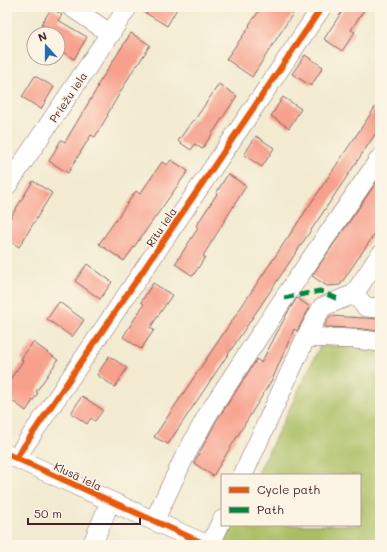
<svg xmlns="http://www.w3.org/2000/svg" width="387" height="552" font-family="Mali,sans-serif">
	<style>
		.green { fill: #a9be62; stroke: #7a6e46 }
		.building { fill: #f7a18d }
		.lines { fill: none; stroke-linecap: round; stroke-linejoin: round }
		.minor-casing { stroke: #856665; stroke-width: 20 }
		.minor { stroke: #fff; stroke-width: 19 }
		.quiet { stroke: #00873e; stroke-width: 5; stroke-dasharray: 10 5; stroke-linecap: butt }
		.cycleway-casing { stroke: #fcf5e5; stroke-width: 8 }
		.cycleway { stroke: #e8590c; stroke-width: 6 }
		.labels { text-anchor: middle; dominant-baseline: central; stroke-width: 3.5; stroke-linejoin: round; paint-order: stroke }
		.street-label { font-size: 11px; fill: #4a1f2b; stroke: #fcf5e5 }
	</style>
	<rect width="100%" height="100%" fill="#fcf5e5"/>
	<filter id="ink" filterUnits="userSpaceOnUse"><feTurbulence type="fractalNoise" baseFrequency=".025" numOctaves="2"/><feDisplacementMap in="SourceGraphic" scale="8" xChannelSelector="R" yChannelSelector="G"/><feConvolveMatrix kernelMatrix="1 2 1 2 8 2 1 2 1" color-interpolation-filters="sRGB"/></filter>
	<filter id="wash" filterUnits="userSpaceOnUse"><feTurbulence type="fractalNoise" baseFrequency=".012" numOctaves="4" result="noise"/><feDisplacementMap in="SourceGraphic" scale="16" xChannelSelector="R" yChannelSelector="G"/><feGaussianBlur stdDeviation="0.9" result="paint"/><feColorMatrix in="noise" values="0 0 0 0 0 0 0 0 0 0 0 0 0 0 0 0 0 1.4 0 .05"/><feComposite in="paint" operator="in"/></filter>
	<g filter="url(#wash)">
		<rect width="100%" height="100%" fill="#f2ebd1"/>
		<!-- green -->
		<path class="green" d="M 320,346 L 380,346 L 380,545 L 223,545 L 233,525 L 360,525 L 360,475 L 257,475 Z"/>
		<g id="blocks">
			<!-- building -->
			<path class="building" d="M 139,7 L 178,7 L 167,26 L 139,9 Z
				M 262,7 L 297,7 L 252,77 L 226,59 L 250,26 L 249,25 Z
				M 345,7 L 366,7 L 351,30 L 355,32 L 342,51 L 324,39 Z
				M 52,8 L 62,15 L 58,20 L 87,37 L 74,59 L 58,49 L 58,34 L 55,34 L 41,24 Z
				M 131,33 L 150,45 L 137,66 L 136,65 L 107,115 L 108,115 L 95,137 L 91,135 L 68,173 L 49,161 L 61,140 L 65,142 L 98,87 L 97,86 Z
				M 305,55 L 323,67 L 311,86 L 292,74 Z
				M 35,76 L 54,87 L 41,109 L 22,97 Z
				M 219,84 L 237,96 L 202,149 L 195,144 L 191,150 L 178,141 L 193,120 L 194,121 Z
				M 283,97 L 301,109 L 289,128 L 271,116 Z
				M 380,100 L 380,127 L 168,444 L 154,437 Z
				M 256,136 L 274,148 L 262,167 L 244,155 Z
				M 171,160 L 188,171 L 124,261 L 99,244 L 136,191 L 140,194 L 162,162 L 167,165 Z
				M 228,174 L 246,186 L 203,256 L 205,257 L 193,276 L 175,264 L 198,228 L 196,226 L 217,194 L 216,193 Z
				M 380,177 L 380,226 L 340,285 L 327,286 L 312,276 Z
				M 33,181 L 52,193 L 19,247 L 7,239 L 7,223 Z
				M 87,264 L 112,282 L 100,299 L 75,281 Z
				M 153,283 L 172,295 L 150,328 L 154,330 L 141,349 L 123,337 L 144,304 L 141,302 Z
				M 297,298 L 310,307 L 297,331 L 294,329 L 273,378 L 213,476 L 194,463 L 217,420 L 257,359 L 261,363 L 288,312 Z
				M 59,302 L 84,320 L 72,337 L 47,319 Z
				M 330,316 L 380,319 L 380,331 L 355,328 L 324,327 Z
				M 33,342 L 58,360 L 36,392 L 38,393 L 26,411 L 7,397 L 7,384 L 23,361 L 21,359 Z
				M 109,356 L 127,368 L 115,387 L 97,375 Z
				M 82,396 L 103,410 L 95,421 L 91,418 L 87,424 L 71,413 Z"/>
		</g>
	</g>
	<g filter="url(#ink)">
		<use href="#blocks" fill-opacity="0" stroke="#856665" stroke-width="1"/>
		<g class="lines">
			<defs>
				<path id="minor" d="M 71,7 L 111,34
					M 7,186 L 128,7
					M 380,255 L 354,294 L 366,307 L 380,308
					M 306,337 L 354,339 L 380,342
					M 7,454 L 207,545
					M 16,458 L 322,7
					M 243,475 L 306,337 L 322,307 L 354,294
					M 154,521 L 184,458 L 208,414 L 284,298 L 380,158
					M 92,545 L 110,502
					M 210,545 L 222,520"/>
			</defs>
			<!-- minor casing -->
			<use href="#minor" class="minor-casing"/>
			<!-- minor -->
			<use href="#minor" class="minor"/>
			<!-- quiet -->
			<path class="quiet" d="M 284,298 L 320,291 L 340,300"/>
			<defs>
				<path id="cycleway" d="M 7,454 L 207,545
					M 16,458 L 322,7"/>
			</defs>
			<!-- cycleway casing -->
			<use href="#cycleway" class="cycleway-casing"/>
			<!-- cycleway -->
			<use href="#cycleway" class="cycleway"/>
		</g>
	</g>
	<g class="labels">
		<!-- street labels -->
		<g class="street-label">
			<text transform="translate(68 97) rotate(-56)">Priežu iela</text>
			<text transform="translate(161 227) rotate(-56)">Rītu iela</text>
			<text transform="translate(78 476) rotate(25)">Klusā iela</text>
		</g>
	</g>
	<!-- margin -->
	<rect width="387" height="552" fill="none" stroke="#fcf5e5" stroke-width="24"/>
	<!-- legend -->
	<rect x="221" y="474" width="140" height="52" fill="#fcf5e5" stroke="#b59f9b"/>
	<rect x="229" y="487" width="20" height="6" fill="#e8590c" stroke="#b59f9b"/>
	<text x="257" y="494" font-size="12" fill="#4a1f2b">Cycle path</text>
	<rect x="229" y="507" width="20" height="6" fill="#00873e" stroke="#b59f9b"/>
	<text x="257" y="514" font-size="12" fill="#4a1f2b">Path</text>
	<!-- north arrow -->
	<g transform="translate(46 46) rotate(339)"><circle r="19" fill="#fcf5e5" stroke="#b59f9b"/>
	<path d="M0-3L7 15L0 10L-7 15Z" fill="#1f6fb2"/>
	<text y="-6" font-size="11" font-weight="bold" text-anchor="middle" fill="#4a1f2b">N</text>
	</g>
	<!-- scale -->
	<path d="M28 518v6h112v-6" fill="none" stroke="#4a1f2b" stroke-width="2"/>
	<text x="34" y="518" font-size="12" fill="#4a1f2b" stroke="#fcf5e5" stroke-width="3" paint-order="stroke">50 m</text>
</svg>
